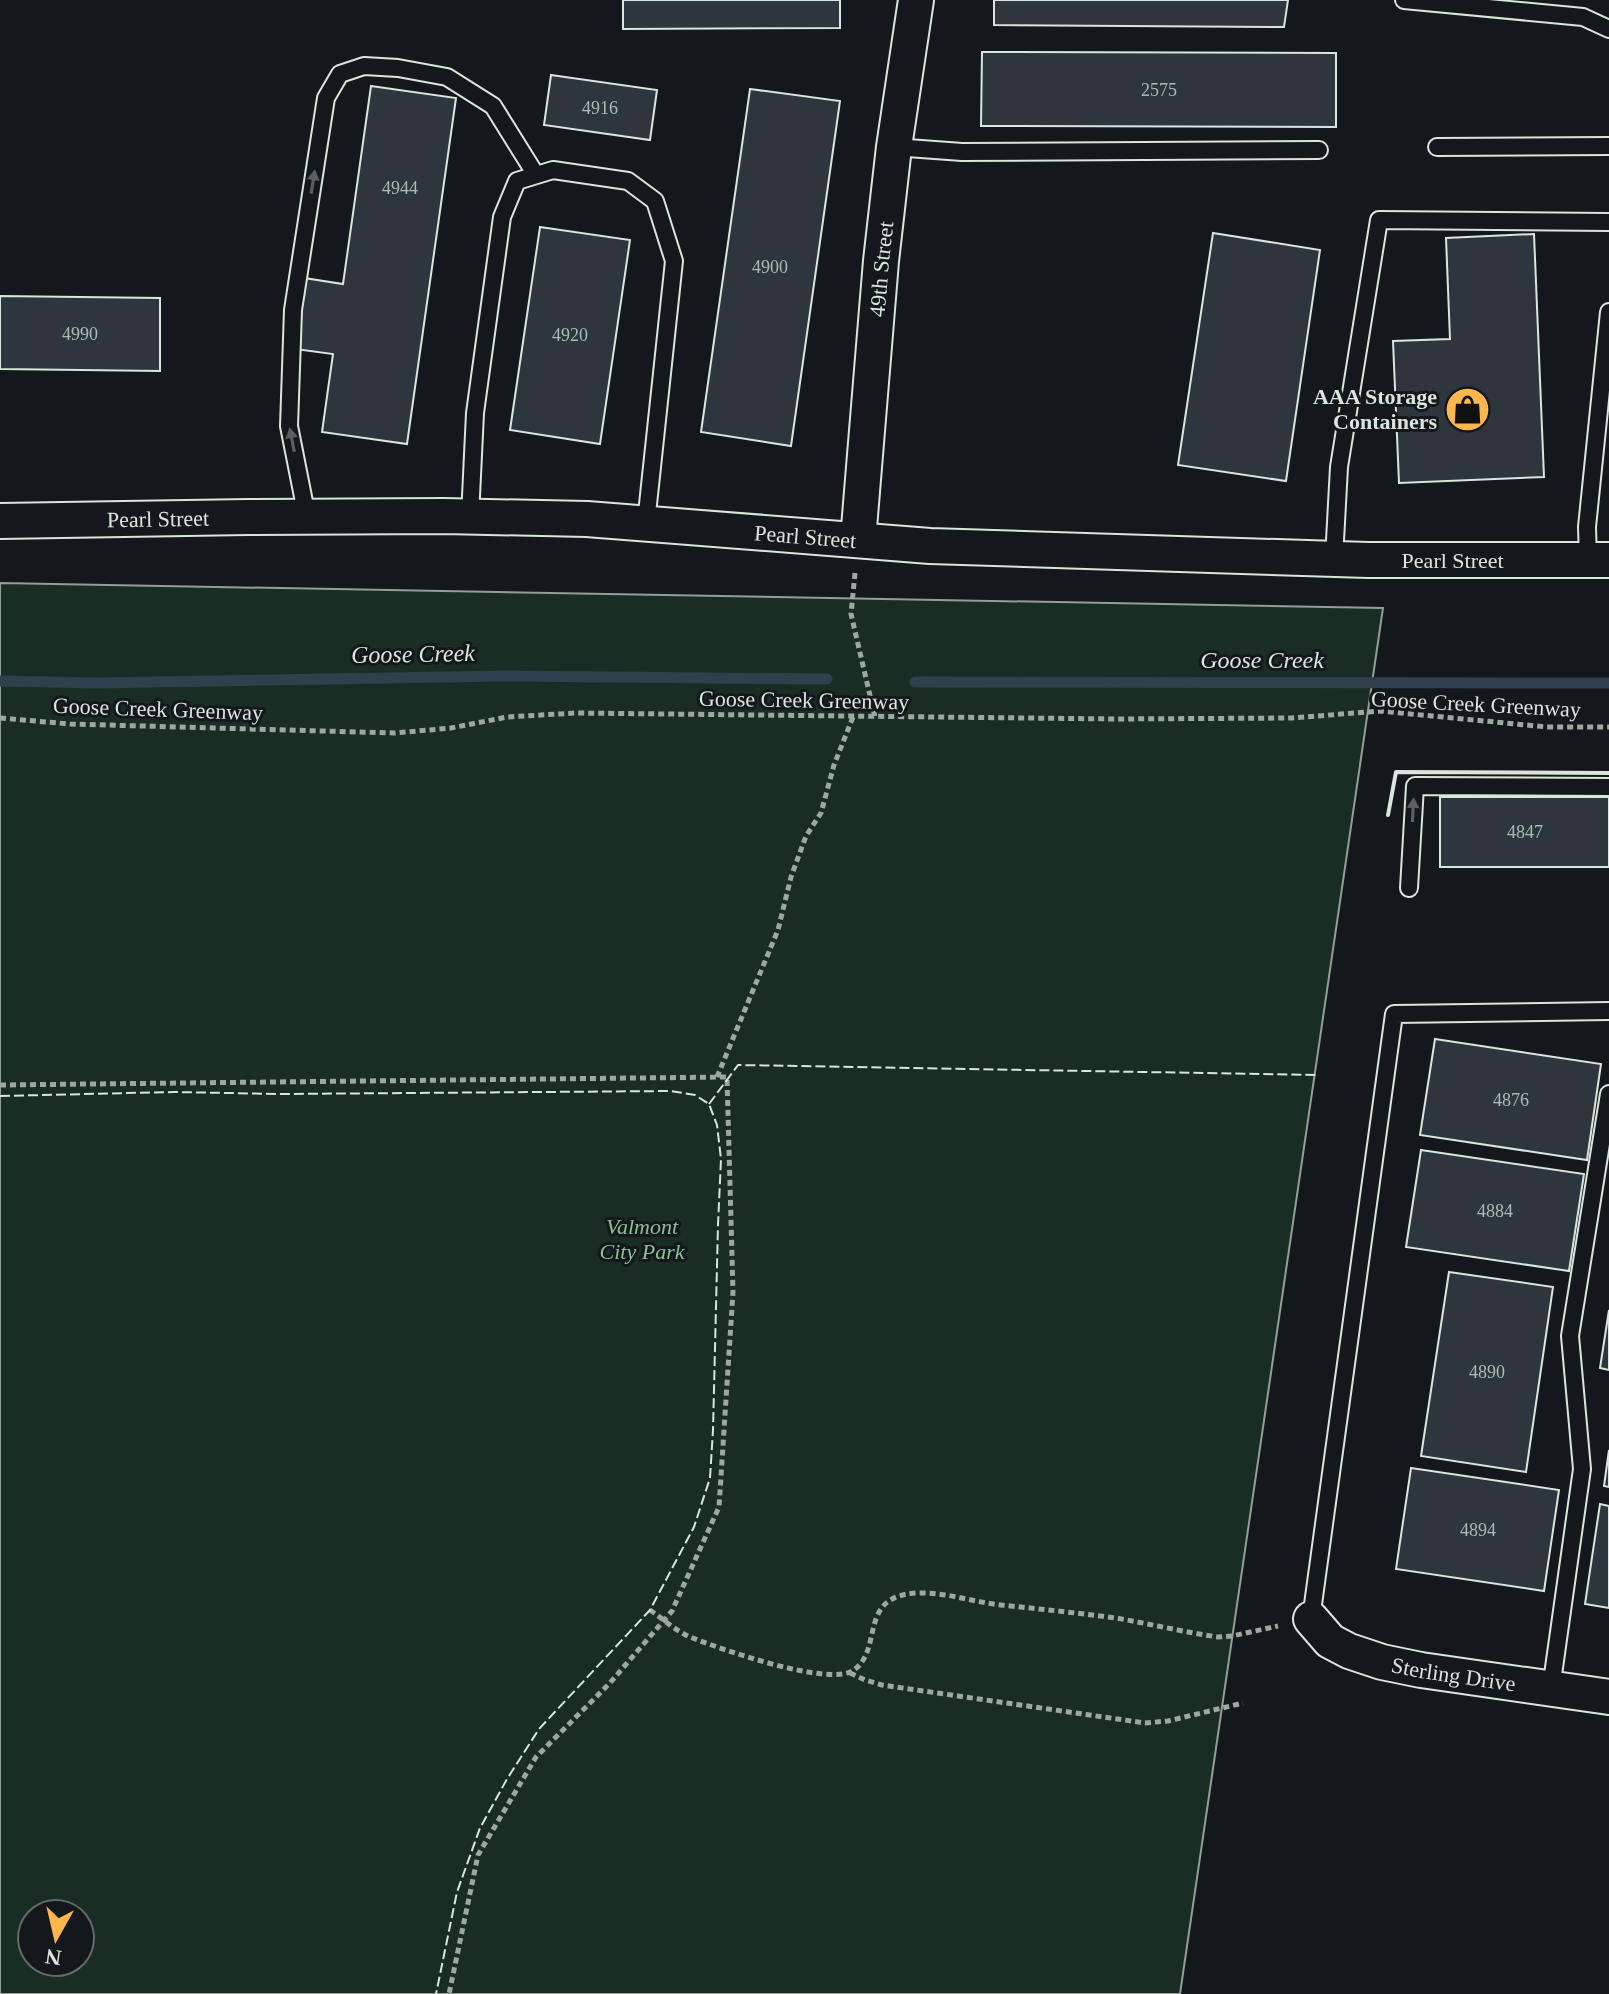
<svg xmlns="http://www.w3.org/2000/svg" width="1609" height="1994" font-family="Georgia,serif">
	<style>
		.green { fill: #1a2d24; stroke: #939e99; stroke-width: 2; fill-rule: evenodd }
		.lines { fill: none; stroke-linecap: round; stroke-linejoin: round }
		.stream { stroke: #2f3f4d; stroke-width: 11 }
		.building { fill: #2c363c; stroke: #d8e6dc; stroke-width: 2 }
		.service-casing { stroke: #d8e6dc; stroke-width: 20 }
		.minor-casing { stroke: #d8e6dc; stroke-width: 38 }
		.path { stroke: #9da8a2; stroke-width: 5; stroke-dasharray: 6 4; stroke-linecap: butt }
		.service { stroke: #14181c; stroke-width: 16 }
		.minor { stroke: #14181c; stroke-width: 34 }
		.fence { stroke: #d8e6dc; stroke-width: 2; stroke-dasharray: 10 4; stroke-linecap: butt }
		.wall { stroke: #d8e6dc; stroke-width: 4 }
		.oneway { fill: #59605f }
		.labels { text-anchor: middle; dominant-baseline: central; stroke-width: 6; stroke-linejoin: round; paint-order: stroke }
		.number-label { font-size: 18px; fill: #adbab4 }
		.street-label { font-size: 22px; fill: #d8e6dc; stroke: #14181c }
		.poi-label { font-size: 22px; font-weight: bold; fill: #d8e6dc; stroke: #14181c; text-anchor: end }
		.park-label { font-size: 22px; font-style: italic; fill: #8ac095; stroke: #14181c }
		.water-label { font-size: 24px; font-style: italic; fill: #d8e6dc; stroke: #14181c }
	</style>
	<rect width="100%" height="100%" fill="#14181c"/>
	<!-- green -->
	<path class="green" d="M 0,583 L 1383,608 L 1180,1994 L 0,1994 ZM 80,1914 L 80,1962 L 32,1962 L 32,1914 Z"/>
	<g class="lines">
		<!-- stream -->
		<path class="stream" d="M 0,681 L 96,683 L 502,676 L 827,679
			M 915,682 L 1609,683"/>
	</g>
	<!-- building -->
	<path class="building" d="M 623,0 L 840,0 L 840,28 L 623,29 Z
		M 994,0 L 1288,0 L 1284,27 L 994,25 Z
		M 982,52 L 1336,53 L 1336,127 L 981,126 Z
		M 551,75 L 657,90 L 650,140 L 544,125 Z
		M 371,86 L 456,98 L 407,444 L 322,432 L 333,354 L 295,349 L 304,278 L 343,284 Z
		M 750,89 L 840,101 L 791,446 L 701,432 Z
		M 540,227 L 630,240 L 600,444 L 510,430 Z
		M 1213,233 L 1320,250 L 1286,481 L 1178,465 Z
		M 1534,234 L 1544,477 L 1399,483 L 1393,341 L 1450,339 L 1446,238 Z
		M 0,296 L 160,298 L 160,371 L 0,369 Z
		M 1440,797 L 1609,797 L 1609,867 L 1440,867 Z
		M 1435,1039 L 1601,1064 L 1587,1160 L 1420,1135 Z
		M 1421,1150 L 1584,1174 L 1569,1271 L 1406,1247 Z
		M 1449,1272 L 1553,1287 L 1526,1472 L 1421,1456 Z
		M 1609,1310 L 1609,1370 L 1600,1368 Z
		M 1609,1450 L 1609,1487 L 1604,1486 Z
		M 1411,1468 L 1559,1490 L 1544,1591 L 1396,1569 Z
		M 1600,1504 L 1609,1506 L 1609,1608 L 1585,1604 Z"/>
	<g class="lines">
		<defs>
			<path id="service" d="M 1404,0 L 1583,17 L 1609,29
				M 894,147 L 962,152 L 1319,150
				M 1437,147 L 1609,146
				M 307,517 L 289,426 L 293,310 L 326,98 L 340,74 L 364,66 L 398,68 L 447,77 L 493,106 L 536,175
				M 470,517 L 475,413 L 502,217 L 517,181 L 553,170 L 628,181 L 655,201 L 674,261 L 646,523
				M 1334,559 L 1339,467 L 1379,220 L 1609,222
				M 1588,560 L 1587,527 L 1609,312
				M 1409,888 L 1415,786 L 1609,787
				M 1311,1619 L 1394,1014 L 1609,1011
				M 1551,1689 L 1582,1469 L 1570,1336 L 1609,1094"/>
			<g id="minor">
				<path id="s1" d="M 0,521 L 248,517 L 444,516 L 587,519 L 930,546 L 1368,560 L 1609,560"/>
				<path id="s2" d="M 858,540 L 881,261 L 894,147 L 916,0"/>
				<path id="s3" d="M 1311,1619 L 1330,1641 L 1349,1651 L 1382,1662 L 1421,1670 L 1609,1697"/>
			</g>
		</defs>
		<!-- service casing -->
		<use href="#service" class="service-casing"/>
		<!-- minor casing -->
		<use href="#minor" class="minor-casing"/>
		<!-- path -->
		<path class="path" d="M 855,573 L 851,614 L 875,717
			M 0,718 L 70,724 L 395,733 L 451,728 L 507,717 L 576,713 L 1116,719 L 1292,718 L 1380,711 L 1547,727 L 1609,727
			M 717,1077 L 778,930 L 791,877 L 806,836 L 821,813 L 834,765 L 853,717
			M 0,1085 L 727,1077 L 733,1292 L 719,1507 L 672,1611 L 609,1684 L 536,1757 L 478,1855 L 449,1994
			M 650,1610 C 663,1619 676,1631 690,1637 C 718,1648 830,1688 854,1670 C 884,1648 857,1596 917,1593 C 946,1592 973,1602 1001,1605 C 1040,1609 1078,1613 1116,1618 C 1150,1624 1184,1632 1218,1637 L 1232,1636 L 1278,1626
			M 850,1673 L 865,1680 L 882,1685 L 1145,1723 L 1168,1721 L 1243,1703"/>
		<!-- service -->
		<use href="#service" class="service"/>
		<!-- minor -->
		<use href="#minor" class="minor"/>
		<!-- fence -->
		<path class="fence" d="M 0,1096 L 174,1092 L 281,1094 L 671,1091 L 695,1095 L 709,1104 L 717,1125 L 721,1159 L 718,1225 L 713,1430 L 710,1478 L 694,1527 L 650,1610 L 539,1729 L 507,1779 L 480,1828 L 457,1892 L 436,1994
			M 709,1104 L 738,1065 L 1318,1075"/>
		<!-- wall -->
		<path class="wall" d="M 1388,815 L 1396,772 L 1609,773"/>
	</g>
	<!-- one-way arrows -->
	<defs><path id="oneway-solid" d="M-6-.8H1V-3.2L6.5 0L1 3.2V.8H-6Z" transform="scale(2)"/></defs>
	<g class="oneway">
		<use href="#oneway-solid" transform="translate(313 182) rotate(-81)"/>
		<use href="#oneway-solid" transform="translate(292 440) rotate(-101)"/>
		<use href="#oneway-solid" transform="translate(1413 810) rotate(-87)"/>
	</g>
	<!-- icons -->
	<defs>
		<symbol id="shop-disc" viewBox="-11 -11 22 22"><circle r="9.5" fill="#ffb74d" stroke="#14181c"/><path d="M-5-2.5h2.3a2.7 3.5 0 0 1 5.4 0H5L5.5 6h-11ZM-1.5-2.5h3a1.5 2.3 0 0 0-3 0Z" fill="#111"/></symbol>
	</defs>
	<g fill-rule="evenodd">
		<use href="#shop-disc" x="1442" y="384" width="51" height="51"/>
	</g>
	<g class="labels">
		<!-- number labels -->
		<g class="number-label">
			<text x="1159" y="90">2575</text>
			<text x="600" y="108">4916</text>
			<text x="400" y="188">4944</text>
			<text x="770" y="267">4900</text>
			<text x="80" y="334">4990</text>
			<text x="570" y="335">4920</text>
			<text x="1525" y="832">4847</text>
			<text x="1511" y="1100">4876</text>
			<text x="1495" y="1211">4884</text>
			<text x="1487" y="1372">4890</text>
			<text x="1478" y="1530">4894</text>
		</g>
		<!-- street labels -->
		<g class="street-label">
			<text stroke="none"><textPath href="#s2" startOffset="272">49th Street</textPath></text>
			<text stroke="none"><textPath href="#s1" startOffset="158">Pearl Street</textPath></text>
			<text stroke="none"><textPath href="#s1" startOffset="806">Pearl Street</textPath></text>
			<text stroke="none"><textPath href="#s1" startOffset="1454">Pearl Street</textPath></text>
			<text transform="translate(804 700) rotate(1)">Goose Creek Greenway</text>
			<text transform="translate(1476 704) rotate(3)">Goose Creek Greenway</text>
			<text transform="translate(158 709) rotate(2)">Goose Creek Greenway</text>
			<text stroke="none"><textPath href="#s3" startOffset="158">Sterling Drive</textPath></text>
		</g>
		<!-- poi labels -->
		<g class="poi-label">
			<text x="1437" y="396">AAA Storage<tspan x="1437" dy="25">Containers</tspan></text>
		</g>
		<!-- park labels -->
		<g class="park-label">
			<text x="642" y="1226">Valmont<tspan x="642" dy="25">City Park</tspan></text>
		</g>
		<!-- water labels -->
		<g class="water-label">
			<text transform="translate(413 654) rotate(-1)">Goose Creek</text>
			<text x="1262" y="660">Goose Creek</text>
		</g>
	</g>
	<!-- north arrow -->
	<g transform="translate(56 1938) rotate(188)"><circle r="38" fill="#14181c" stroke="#626a69" stroke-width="2"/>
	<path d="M0-6L14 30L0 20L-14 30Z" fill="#ffb74d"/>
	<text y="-12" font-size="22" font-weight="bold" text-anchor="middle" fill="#d8e6dc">N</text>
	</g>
</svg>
